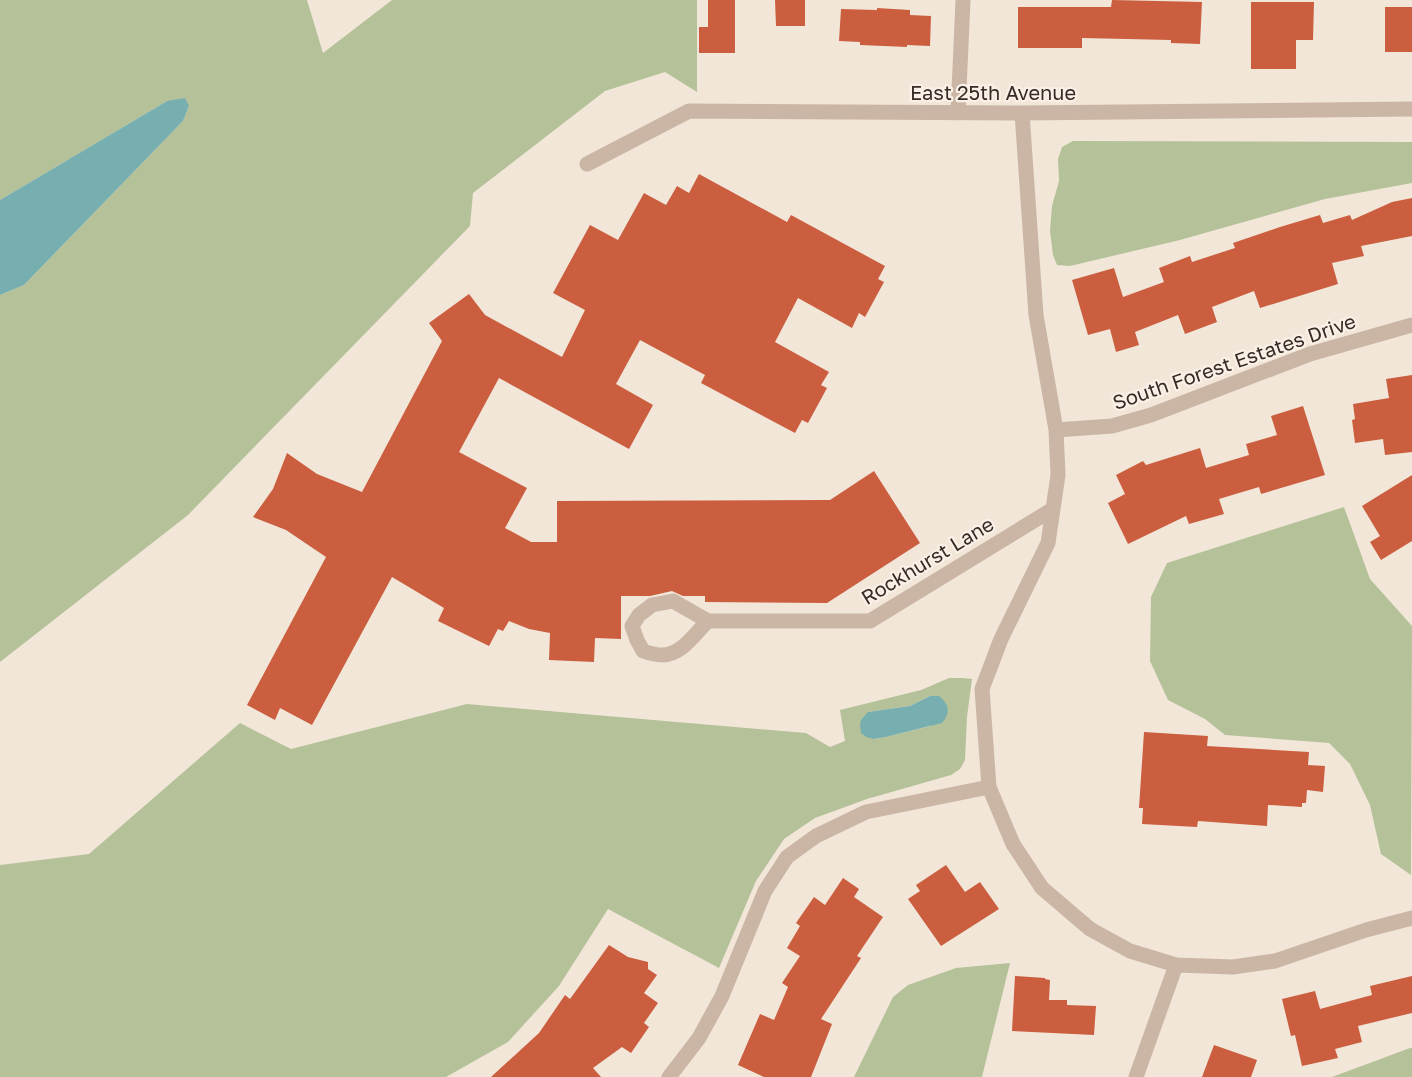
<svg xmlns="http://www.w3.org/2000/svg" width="1412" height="1077" font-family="'Golos Text',sans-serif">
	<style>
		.green { fill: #b5c299; fill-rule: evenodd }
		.water { fill: #77afb1 }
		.building { fill: #cb5e3f }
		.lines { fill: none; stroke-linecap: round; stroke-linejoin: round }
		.minor { stroke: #cbb6a5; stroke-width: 15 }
		.labels { text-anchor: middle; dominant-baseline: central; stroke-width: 4.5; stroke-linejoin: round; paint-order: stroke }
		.street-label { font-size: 20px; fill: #362b26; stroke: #faf0e6 }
	</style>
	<rect width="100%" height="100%" fill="#f2e6d9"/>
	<!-- green -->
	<path class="green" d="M 0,0 L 307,0 L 323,53 L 392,0 L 697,0 L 697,92 L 665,72 L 605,91 L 473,193 L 470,226 L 188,515 L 0,662 L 0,295 L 24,285 L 183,121 L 189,106 L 167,101 L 0,200 Z
		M 1073,141 L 1412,142 L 1412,183 L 1325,199 L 1180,240 L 1070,266 L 1057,265 L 1053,255 L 1050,231 L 1052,206 L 1059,181 L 1058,159 L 1062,147 Z
		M 1344,507 L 1370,579 L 1412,626 L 1411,875 L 1381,854 L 1370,805 L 1350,764 L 1329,743 L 1225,735 L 1205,719 L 1168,700 L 1150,661 L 1151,597 L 1167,563 Z
		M 949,678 L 963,678 L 972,679 L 967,717 L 965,760 L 960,769 L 951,775 L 867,799 L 815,818 L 784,839 L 756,881 L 719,968 L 608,909 L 559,986 L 508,1042 L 446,1077 L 0,1077 L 0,865 L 89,854 L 240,723 L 291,749 L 467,704 L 806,733 L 830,747 L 845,741 L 840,710 L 921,690 ZM 930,696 L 931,726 L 886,737 L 875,739 L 868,712 L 910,706 Z
		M 1010,963 L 982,1077 L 854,1077 L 893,997 L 908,985 L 956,968 Z
		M 1410,1048 L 1412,1048 L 1412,1077 L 1332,1077 Z"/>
	<!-- water -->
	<path class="water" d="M 185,98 L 189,106 L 183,121 L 24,285 L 0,295 L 0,200 L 167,101 Z
		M 930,696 L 939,696 C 949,704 951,713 942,723 L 886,737 L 874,739 L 866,737 L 861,733 L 860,725 L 861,720 L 868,712 L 910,706 Z"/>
	<!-- building -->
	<path class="building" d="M 708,0 L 735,0 L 735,53 L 699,53 L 699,27 L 708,27 Z
		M 775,0 L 805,0 L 805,26 L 776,26 Z
		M 1112,0 L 1202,2 L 1200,44 L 1171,43 L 1171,40 L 1082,38 L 1082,48 L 1018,48 L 1018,7 L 1111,7 Z
		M 1251,2 L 1314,2 L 1313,40 L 1296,40 L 1296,69 L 1251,69 Z
		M 1385,7 L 1412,7 L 1412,52 L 1385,52 Z
		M 877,8 L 910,10 L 910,15 L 931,16 L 930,46 L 907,45 L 907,47 L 860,45 L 860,42 L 839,41 L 841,9 L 877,10 Z
		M 699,174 L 787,222 L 791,215 L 885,266 L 878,279 L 884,282 L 865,317 L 859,313 L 852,328 L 798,298 L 775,342 L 829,372 L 821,385 L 827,388 L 808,423 L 802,420 L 795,433 L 701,383 L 705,375 L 640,340 L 616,384 L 653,405 L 629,449 L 499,378 L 459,452 L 527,488 L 505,528 L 531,542 L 557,542 L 557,501 L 830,500 L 874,471 L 920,543 L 827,603 L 705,602 L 705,596 L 683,596 L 672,591 L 650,596 L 621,596 L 621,639 L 595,638 L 594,662 L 549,660 L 550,633 L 529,629 L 509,621 L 503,631 L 498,629 L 489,646 L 438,621 L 444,608 L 392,577 L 312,725 L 280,708 L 275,720 L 247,705 L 326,557 L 286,530 L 253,517 L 273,489 L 287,453 L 317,474 L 362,492 L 442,341 L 429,323 L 469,294 L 485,315 L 562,357 L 585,310 L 553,293 L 590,225 L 618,240 L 644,193 L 666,205 L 677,186 L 689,193 Z
		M 1412,198 L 1412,236 L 1361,246 L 1364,256 L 1332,263 L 1338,284 L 1260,308 L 1254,291 L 1212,307 L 1217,322 L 1185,334 L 1178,315 L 1135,332 L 1139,345 L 1116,352 L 1110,329 L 1088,335 L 1072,280 L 1114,268 L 1123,297 L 1164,282 L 1159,268 L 1190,256 L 1192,262 L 1235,248 L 1233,243 L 1280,227 L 1320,215 L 1323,223 L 1350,215 L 1352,220 L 1392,202 Z
		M 1412,375 L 1412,452 L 1385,455 L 1383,439 L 1355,443 L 1352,420 L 1355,419 L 1353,404 L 1389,398 L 1386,379 Z
		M 1303,406 L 1325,475 L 1261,494 L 1259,487 L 1219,499 L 1224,514 L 1189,524 L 1186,516 L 1128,544 L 1108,503 L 1125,494 L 1116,475 L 1143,461 L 1146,465 L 1200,448 L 1206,468 L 1249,455 L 1246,444 L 1277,435 L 1271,416 Z
		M 1412,475 L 1412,541 L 1381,560 L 1370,542 L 1380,536 L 1362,506 Z
		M 1144,732 L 1208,736 L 1207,746 L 1309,752 L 1308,765 L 1325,766 L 1323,792 L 1307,790 L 1306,803 L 1302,803 L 1302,807 L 1268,805 L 1267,826 L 1198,821 L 1197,827 L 1142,824 L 1143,808 L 1139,808 Z
		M 946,865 L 965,892 L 980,882 L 999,909 L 941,946 L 908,899 L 920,891 L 916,885 Z
		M 843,878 L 859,889 L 854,897 L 883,917 L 857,956 L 861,958 L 821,1019 L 832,1024 L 811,1077 L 764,1077 L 738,1065 L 760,1014 L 774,1020 L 788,987 L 782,983 L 800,956 L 787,948 L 800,926 L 796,923 L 814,897 L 825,905 Z
		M 609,945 L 628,957 L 648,962 L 648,969 L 657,975 L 644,993 L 658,1003 L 644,1023 L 649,1027 L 631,1053 L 622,1047 L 593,1068 L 601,1077 L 491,1077 L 539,1033 L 565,995 L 570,999 Z
		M 1015,976 L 1045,978 L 1045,979 L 1050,980 L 1049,1000 L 1067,1000 L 1067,1005 L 1096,1006 L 1094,1035 L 1012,1031 Z
		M 1412,976 L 1412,1013 L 1358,1026 L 1362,1042 L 1335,1049 L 1338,1058 L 1302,1066 L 1295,1035 L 1291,1036 L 1282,999 L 1315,991 L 1320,1009 L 1372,995 L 1370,986 Z
		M 1214,1045 L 1257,1060 L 1251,1077 L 1202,1077 Z"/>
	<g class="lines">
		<!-- minor -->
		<path class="minor" d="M 958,113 L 963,0
			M 1022,113 L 1036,315 L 1056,430
			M 587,164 L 689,111 L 1022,113 L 1412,109
			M 1412,325 L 1310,354 L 1151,415 L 1112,426 L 1056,430 L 1058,475 L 1048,543 L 1001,639 L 982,689 L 989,787 L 1013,844 L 1042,888 L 1090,929 L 1130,951 L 1176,965 L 1233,967 L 1275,961 L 1366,930 L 1412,918
			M 708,621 L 673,601 L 652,605 L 639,615 L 632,626 L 637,640 L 643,651 C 649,653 656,655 662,655 C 682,655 695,633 708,621 L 870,621 L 1053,509
			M 669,1077 L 699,1038 L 722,996 L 765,891 L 787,857 L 816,836 L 866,812 L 989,787
			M 1136,1077 L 1176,965"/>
	</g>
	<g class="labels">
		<!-- street labels -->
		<g class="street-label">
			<text x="993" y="92">East 25th Avenue</text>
			<text transform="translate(1234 361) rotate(-19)">South Forest Estates Drive</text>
			<text transform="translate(927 560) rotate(-31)">Rockhurst Lane</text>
		</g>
	</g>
</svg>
